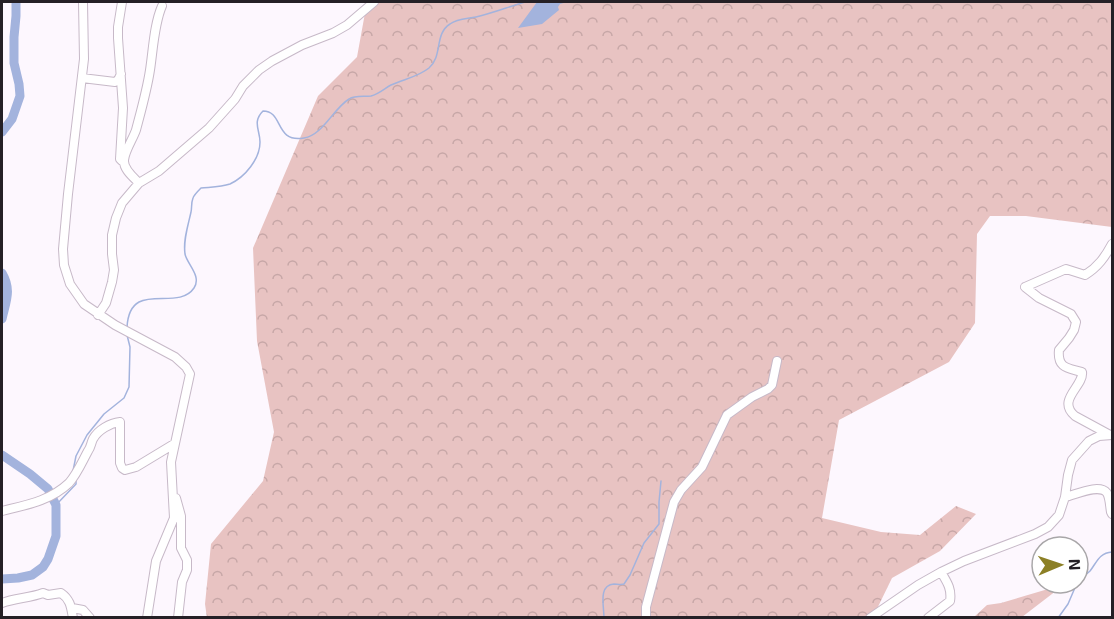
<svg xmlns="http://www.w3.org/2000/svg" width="1114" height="619" font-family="'Exo 2',sans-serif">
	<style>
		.forest { fill: url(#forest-crowns) }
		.water { fill: #a3b3dd }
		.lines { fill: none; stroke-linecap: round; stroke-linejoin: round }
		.stream { stroke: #a3b3dd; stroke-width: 1.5 }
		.river { stroke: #a3b3dd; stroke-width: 9 }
		.minor-casing { stroke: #c7b9c8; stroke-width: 10 }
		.minor { stroke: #fff; stroke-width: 8 }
	</style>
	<defs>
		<pattern id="forest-crowns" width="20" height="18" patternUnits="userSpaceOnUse" patternTransform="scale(1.5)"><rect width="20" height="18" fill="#e8c3c2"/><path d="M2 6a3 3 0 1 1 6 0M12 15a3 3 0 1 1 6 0" fill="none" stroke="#c7a7a7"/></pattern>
	</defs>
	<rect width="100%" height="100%" fill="#fdf7fe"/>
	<!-- forest -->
	<path class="forest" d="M 367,2 L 1112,2 L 1112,227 L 1026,216 L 990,216 L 977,234 L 975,323 L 949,362 L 839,420 L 822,518 L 881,532 L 920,535 L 956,506 L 976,514 L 940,551 L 892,578 L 873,617 L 207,618 L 205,604 L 211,544 L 263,481 L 274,432 L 257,341 L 253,248 L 318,96 L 357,57 Z
		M 1065,584 L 1022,617 L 974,617 L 987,605 L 1001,603 Z"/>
	<!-- water -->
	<path class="water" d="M 537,2 L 567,2 L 560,4 L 558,7 L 559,10 L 542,24 L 518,28 Z"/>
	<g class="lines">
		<!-- stream -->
		<path class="stream" d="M 127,327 C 130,278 177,313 194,288 C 202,276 187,264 185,254 C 183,240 188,226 191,212 C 192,208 191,203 193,198 C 194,195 198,191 201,188 C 211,187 221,187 230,184 C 245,177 260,159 260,142 C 260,130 252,122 263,111 C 284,111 274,143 304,138 C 323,135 333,109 349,99 C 355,95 364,97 371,96 C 379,94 385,88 391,85 C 404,79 418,77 429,68 C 443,56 434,34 450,24 C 458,18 467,19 476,17 C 493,13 508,7 525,2
			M 73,471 L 76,456 L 87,435 L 104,414 L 124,398 L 129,387 L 130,347 L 127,335
			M 56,505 L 76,484 L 76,481
			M 1078,581 C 1081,577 1086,575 1090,571 C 1097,562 1099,553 1112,552
			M 604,618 C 604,606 598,585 614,584 C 617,584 621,585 624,584 L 630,575 L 644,543 L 659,524 L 659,502 L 661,481
			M 1058,618 L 1068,604 L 1077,583"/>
		<!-- river -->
		<path class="river" d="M 2,132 L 12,119 L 20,96 L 19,84 L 14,63 L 14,37 L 16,16 L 16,2
			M 2,273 C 12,290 6,301 2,319
			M 2,455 L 30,474 L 48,489 L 56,505 L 56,536 L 48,559 L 43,567 L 32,575 L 18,578 L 2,579"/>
		<defs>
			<path id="minor" d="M 83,2 L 84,59 L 68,194 L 63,249 L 64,265 L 70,284 L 84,304 L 115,325 L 175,357 L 186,367 L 190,374 L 171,462 L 174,518 L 156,561 L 147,618
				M 82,78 L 115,82 L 118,80 L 121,74
				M 122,161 L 120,159 L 123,108 L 118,38 L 118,27 L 122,2
				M 139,183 C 133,177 123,169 124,160 C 125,150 133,139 136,130 C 141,111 147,90 150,70 C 153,51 154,24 162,6
				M 1025,287 L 1039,298 L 1071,314 L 1076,322 L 1074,330 L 1069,338 L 1059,350 C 1057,369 1069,368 1082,372 C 1084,386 1056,400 1075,416 L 1110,435
				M 1025,287 L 1066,269 L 1085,275 C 1098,267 1105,257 1112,244
				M 98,315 L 106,303 L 112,282 L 114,270 L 112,254 L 112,235 L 116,218 L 122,203 L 139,183 L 159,171 L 209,128 L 235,99 L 243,86 L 259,70 L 272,61 L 302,45 L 333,33 L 347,25 L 374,2
				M 1065,497 C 1075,495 1099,483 1107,493 C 1110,498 1110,507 1111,512 L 1112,514
				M 176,498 L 181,516 L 181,548 L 187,560 L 187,570 L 182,582 L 178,618
				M 2,511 C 26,505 50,501 69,483 C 77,474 82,462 88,451 C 91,447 91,443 93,439 C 98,430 110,423 120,422 L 120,463 L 122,468 L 125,470 L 136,467 L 174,444
				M 2,603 C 15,598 30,598 43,593 L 48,595 L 61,593 C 71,600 71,608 73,618
				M 72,608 L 83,610 L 90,618
				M 646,618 L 646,607 L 674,502 L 681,490 L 702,467 L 727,415 L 752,397 L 768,389 L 772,385 L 777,361
				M 870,618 L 918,585 L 941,572 L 964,561 L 1035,534 L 1048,527 L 1059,515 L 1065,497 L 1068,475 L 1072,460 L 1089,441 L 1099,436 L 1112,435
				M 928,618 L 950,601 C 952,589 947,582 941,572"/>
		</defs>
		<!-- minor casing -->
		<use href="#minor" class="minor-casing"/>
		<!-- minor -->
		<use href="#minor" class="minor"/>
	</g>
	<!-- border -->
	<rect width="1114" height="619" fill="none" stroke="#252026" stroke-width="6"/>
	<!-- north arrow -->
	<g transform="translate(1060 565) rotate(88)"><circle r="28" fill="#ffffff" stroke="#a8a6a8" stroke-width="1.5"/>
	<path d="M0-4.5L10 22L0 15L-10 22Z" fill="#8c8026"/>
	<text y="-9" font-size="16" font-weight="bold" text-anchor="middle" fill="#252026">N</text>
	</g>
</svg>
